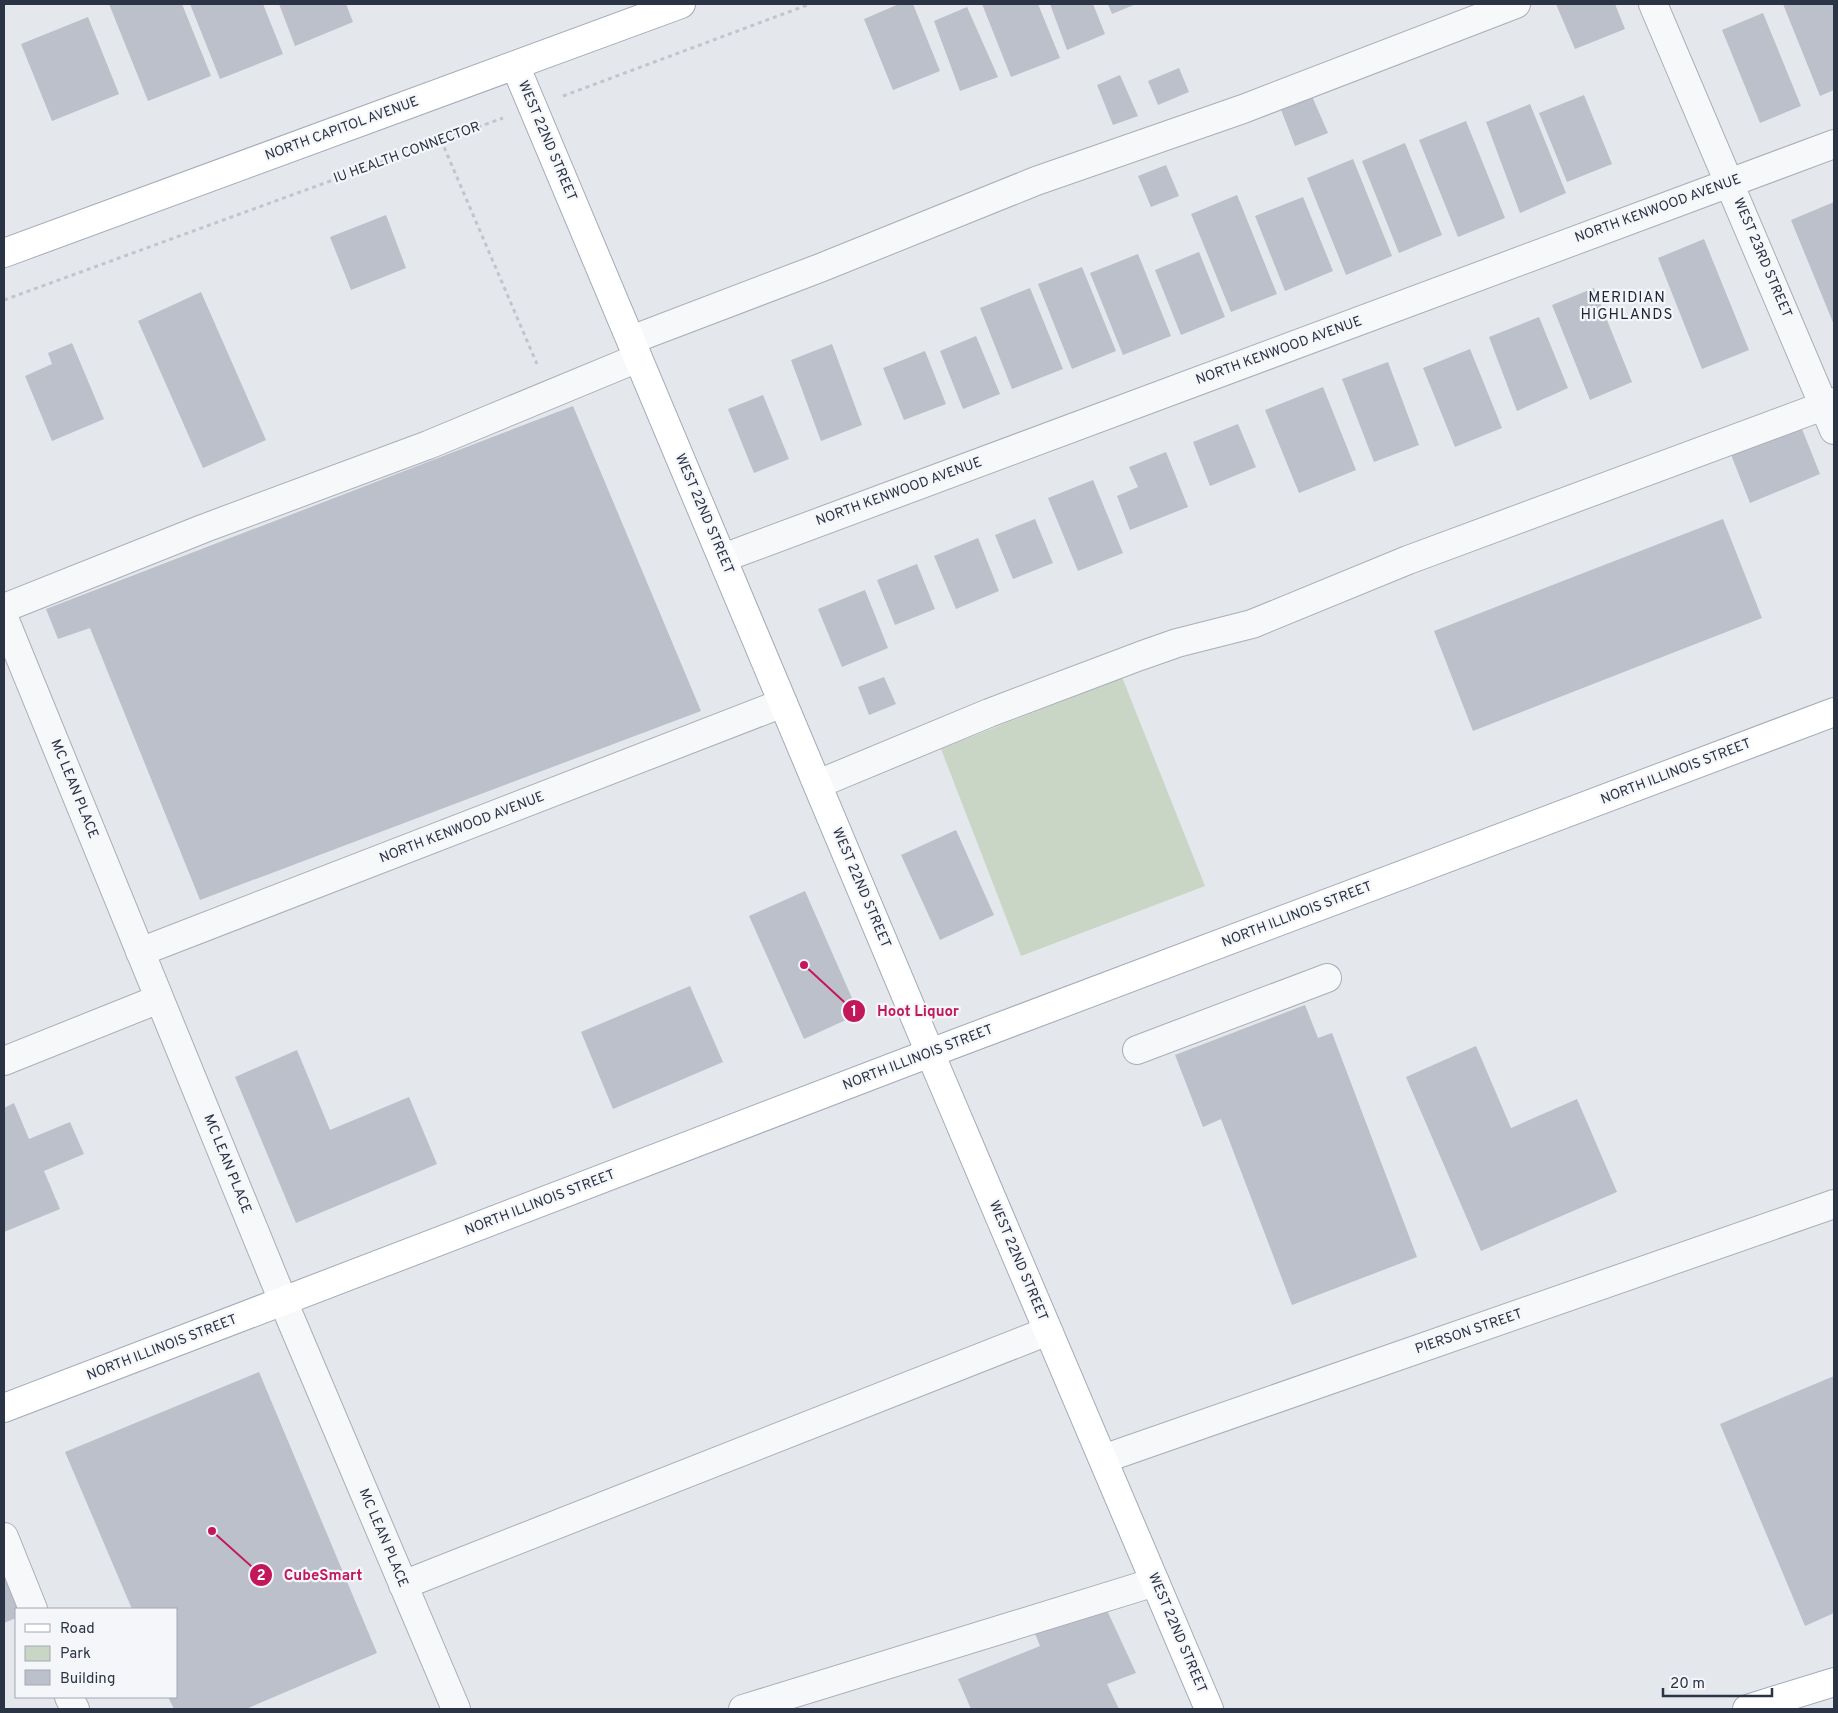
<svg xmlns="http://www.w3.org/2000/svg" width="1838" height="1713" font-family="Overpass,sans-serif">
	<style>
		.green { fill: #c9d6c5 }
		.building { fill: #bbc0ca }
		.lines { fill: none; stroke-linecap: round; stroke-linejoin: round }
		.minor-casing { stroke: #a9aeb7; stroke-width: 30 }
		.major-casing { stroke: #a3abb8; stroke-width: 30 }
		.path { stroke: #c2c5cb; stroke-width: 3; stroke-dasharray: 4 4; stroke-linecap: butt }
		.minor { stroke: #f7f8fa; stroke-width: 28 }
		.major { stroke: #fff; stroke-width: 28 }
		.labels { text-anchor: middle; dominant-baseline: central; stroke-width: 4.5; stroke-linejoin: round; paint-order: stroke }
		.street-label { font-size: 14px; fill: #2b3445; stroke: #f4f6f9 }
		.neighbourhood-label { font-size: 15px; letter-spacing: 1px; fill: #1d2536; stroke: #f4f6f9 }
		.leader { fill: none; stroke: #c2185b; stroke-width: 2 }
		.callout-dot { fill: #c2185b; stroke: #f4f6f9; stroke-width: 2 }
		.mark-label { font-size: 15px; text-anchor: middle; font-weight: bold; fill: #fff }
		.callout-label { font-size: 15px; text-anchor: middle; font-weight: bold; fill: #c2185b; stroke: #f4f6f9; stroke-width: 4.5; stroke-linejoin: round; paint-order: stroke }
	</style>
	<rect width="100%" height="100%" fill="#e4e7ec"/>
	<!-- green -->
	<path class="green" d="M 1122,677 L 1205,886 L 1021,956 L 941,749 Z"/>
	<!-- building -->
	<path class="building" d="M 109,4 L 182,4 L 211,76 L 148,101 Z
		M 190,4 L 263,4 L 283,54 L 220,79 Z
		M 279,4 L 346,4 L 353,22 L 295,46 Z
		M 899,4 L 913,4 L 940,71 L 893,90 L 864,19 Z
		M 982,4 L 1038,4 L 1060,58 L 1011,77 Z
		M 1050,4 L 1093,4 L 1105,34 L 1067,50 Z
		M 1108,4 L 1136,4 L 1112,14 Z
		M 1556,4 L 1615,4 L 1625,29 L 1575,49 Z
		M 1783,4 L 1833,4 L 1834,7 L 1834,90 L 1820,96 Z
		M 967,7 L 998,77 L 960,91 L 934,21 Z
		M 1763,13 L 1801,106 L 1760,123 L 1722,30 Z
		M 88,17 L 119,94 L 52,121 L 21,44 Z
		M 1179,68 L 1189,92 L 1158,105 L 1148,81 Z
		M 1120,75 L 1138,116 L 1113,125 L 1097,85 Z
		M 1311,94 L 1328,133 L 1295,146 L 1280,107 Z
		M 1584,95 L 1612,164 L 1567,182 L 1539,113 Z
		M 1530,104 L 1566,193 L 1520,213 L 1486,122 Z
		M 1466,121 L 1505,218 L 1458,237 L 1419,140 Z
		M 1405,143 L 1442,235 L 1399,253 L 1362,161 Z
		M 1353,159 L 1392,256 L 1346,275 L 1307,178 Z
		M 1166,165 L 1179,196 L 1151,207 L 1138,176 Z
		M 1237,195 L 1277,294 L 1231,312 L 1191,214 Z
		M 1303,197 L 1333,271 L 1285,291 L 1255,216 Z
		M 1834,202 L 1834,325 L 1791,220 Z
		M 386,215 L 406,268 L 351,290 L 330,237 Z
		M 1704,239 L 1749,350 L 1702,369 L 1658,258 Z
		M 1199,252 L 1225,317 L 1181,335 L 1155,270 Z
		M 1138,254 L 1171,336 L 1123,355 L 1090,273 Z
		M 1082,267 L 1116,351 L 1072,369 L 1038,284 Z
		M 1030,288 L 1063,369 L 1012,389 L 980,308 Z
		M 1594,288 L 1632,382 L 1590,400 L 1552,305 Z
		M 201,292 L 266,440 L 203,468 L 138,321 Z
		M 1539,317 L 1568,388 L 1517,411 L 1489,337 Z
		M 976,336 L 1000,394 L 963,409 L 940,351 Z
		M 72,343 L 104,419 L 52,441 L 25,376 L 52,364 L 48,353 Z
		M 832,344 L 862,425 L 821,441 L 791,360 Z
		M 1470,349 L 1502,428 L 1455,447 L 1423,368 Z
		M 925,351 L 946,404 L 904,420 L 883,368 Z
		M 1388,362 L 1419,445 L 1374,462 L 1342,379 Z
		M 1323,387 L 1356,470 L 1299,493 L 1265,410 Z
		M 763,395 L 789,459 L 754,473 L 728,409 Z
		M 573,406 L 701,711 L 200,900 L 90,628 L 58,639 L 46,609 Z
		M 1798,419 L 1820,474 L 1750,503 L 1728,447 Z
		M 1238,424 L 1256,467 L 1210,486 L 1193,442 Z
		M 1166,452 L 1188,507 L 1130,530 L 1117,496 L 1138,487 L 1129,467 Z
		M 1093,480 L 1123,553 L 1078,571 L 1048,498 Z
		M 1035,519 L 1053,563 L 1013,579 L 995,535 Z
		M 1723,519 L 1762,618 L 1473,731 L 1434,631 Z
		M 978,538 L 999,591 L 956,609 L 934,556 Z
		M 917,564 L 935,609 L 895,625 L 877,580 Z
		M 865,590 L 888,648 L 842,667 L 818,609 Z
		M 884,677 L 896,704 L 869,715 L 858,687 Z
		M 956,830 L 994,915 L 940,940 L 901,855 Z
		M 805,891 L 859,1014 L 804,1039 L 749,916 Z
		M 690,986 L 723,1062 L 613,1109 L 581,1032 Z
		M 1305,1005 L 1318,1038 L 1332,1033 L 1417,1257 L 1292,1305 L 1221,1119 L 1203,1127 L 1175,1055 Z
		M 1476,1046 L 1511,1128 L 1577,1099 L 1617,1192 L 1481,1251 L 1406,1077 Z
		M 297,1050 L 330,1130 L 409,1097 L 437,1164 L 296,1223 L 235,1077 Z
		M 14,1103 L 29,1139 L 70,1122 L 84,1154 L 44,1171 L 60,1209 L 4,1232 L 4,1108 Z
		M 259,1372 L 377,1653 L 246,1709 L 174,1709 L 168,1697 L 176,1697 L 176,1609 L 132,1609 L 65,1452 Z
		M 1834,1376 L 1834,1613 L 1805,1626 L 1720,1424 Z
		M 4,1570 L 20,1609 L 16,1609 L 16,1618 L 4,1623 Z
		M 1105,1606 L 1136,1673 L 1107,1684 L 1119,1709 L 971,1709 L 958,1679 L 1040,1646 L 1032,1626 Z"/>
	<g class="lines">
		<defs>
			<path id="minor" d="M 1653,4 L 1834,430
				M 631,340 L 820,268 L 1036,181 L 1243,109 L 1516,4
				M 723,558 L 1834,144
				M 4,608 L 205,528 L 428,445 L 638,358
				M 4,618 L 283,1301 L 456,1709
				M 818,784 L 989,713 L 1140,656 L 1177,643 L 1252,624 L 1408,560 L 1834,402
				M 140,952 L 783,703
				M 1137,1050 L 1327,978
				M 4,1061 L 159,999
				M 1103,1459 L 1834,1204
				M 4,1537 L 33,1609
				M 403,1585 L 1048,1331
				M 69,1697 L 75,1709
				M 743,1709 L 1155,1582"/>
			<path id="major" d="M 515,65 L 930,1053 L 1209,1709
				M 4,253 L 681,4
				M 4,1408 L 909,1061 L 1834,712
				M 1747,1709 L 1834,1682"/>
		</defs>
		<!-- minor casing -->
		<use href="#minor" class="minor-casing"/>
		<!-- major casing -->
		<use href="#major" class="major-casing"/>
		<!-- path -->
		<path class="path" d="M 563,96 L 810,4
			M 441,140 L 537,364
			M 4,300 L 503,118"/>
		<!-- minor -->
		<use href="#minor" class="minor"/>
		<!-- major -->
		<use href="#major" class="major"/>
	</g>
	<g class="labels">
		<!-- street labels -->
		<g class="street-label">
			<text transform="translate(342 129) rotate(-20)">NORTH CAPITOL AVENUE</text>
			<text transform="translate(547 141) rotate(67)">WEST 22ND STREET</text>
			<text transform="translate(407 153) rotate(-20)">IU HEALTH CONNECTOR</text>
			<text transform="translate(1658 209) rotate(-20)">NORTH KENWOOD AVENUE</text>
			<text transform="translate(1762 258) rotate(67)">WEST 23RD STREET</text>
			<text transform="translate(1279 351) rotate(-20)">NORTH KENWOOD AVENUE</text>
			<text transform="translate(899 492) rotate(-20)">NORTH KENWOOD AVENUE</text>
			<text transform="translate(704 514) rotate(67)">WEST 22ND STREET</text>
			<text transform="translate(1676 772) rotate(-21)">NORTH ILLINOIS STREET</text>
			<text transform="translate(74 789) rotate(68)">MC LEAN PLACE</text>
			<text transform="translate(462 828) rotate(-21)">NORTH KENWOOD AVENUE</text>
			<text transform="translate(861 888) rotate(67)">WEST 22ND STREET</text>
			<text transform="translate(1297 915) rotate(-21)">NORTH ILLINOIS STREET</text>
			<text transform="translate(918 1058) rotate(-21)">NORTH ILLINOIS STREET</text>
			<text transform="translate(227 1164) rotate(68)">MC LEAN PLACE</text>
			<text transform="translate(540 1203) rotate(-21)">NORTH ILLINOIS STREET</text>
			<text transform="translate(1018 1261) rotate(67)">WEST 22ND STREET</text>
			<text transform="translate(1469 1332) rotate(-19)">PIERSON STREET</text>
			<text transform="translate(162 1348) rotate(-21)">NORTH ILLINOIS STREET</text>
			<text transform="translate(383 1538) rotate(67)">MC LEAN PLACE</text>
			<text transform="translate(1177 1633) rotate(67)">WEST 22ND STREET</text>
		</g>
		<!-- neighbourhood labels -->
		<g class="neighbourhood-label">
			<text x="1627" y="298">MERIDIAN<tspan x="1627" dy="17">HIGHLANDS</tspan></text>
		</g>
	</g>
	<!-- callouts -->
	<path class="leader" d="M804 965L854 1011M212 1531L261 1575"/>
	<g class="callout-dot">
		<circle cx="804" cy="965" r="5"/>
		<circle cx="212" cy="1531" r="5"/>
		<circle cx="854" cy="1011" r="12"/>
		<circle cx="261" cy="1575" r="12"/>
	</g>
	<g class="mark-label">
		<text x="854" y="1016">1</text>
		<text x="261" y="1580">2</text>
	</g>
	<g class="callout-label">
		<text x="918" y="1016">Hoot Liquor</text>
		<text x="323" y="1580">CubeSmart</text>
	</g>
	<!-- border -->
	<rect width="1838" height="1713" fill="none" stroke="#2b3445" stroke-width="10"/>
	<!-- legend -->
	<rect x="15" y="1608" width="162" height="90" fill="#f4f6f9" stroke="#a4a8b1"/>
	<rect x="25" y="1624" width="25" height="8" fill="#ffffff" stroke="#a4a8b1"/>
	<text x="60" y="1633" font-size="15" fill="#2b3445">Road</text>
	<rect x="25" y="1646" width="25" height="15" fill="#c9d6c5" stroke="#a4a8b1"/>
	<text x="60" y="1658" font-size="15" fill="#2b3445">Park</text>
	<rect x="25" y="1670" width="25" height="15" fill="#bbc0ca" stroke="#a4a8b1"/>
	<text x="60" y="1683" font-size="15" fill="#2b3445">Building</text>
	<!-- scale -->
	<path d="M1663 1688v8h109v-8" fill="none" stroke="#2b3445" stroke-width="2.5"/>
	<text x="1670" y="1688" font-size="15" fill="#2b3445" stroke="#f4f6f9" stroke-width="4" paint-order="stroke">20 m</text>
</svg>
